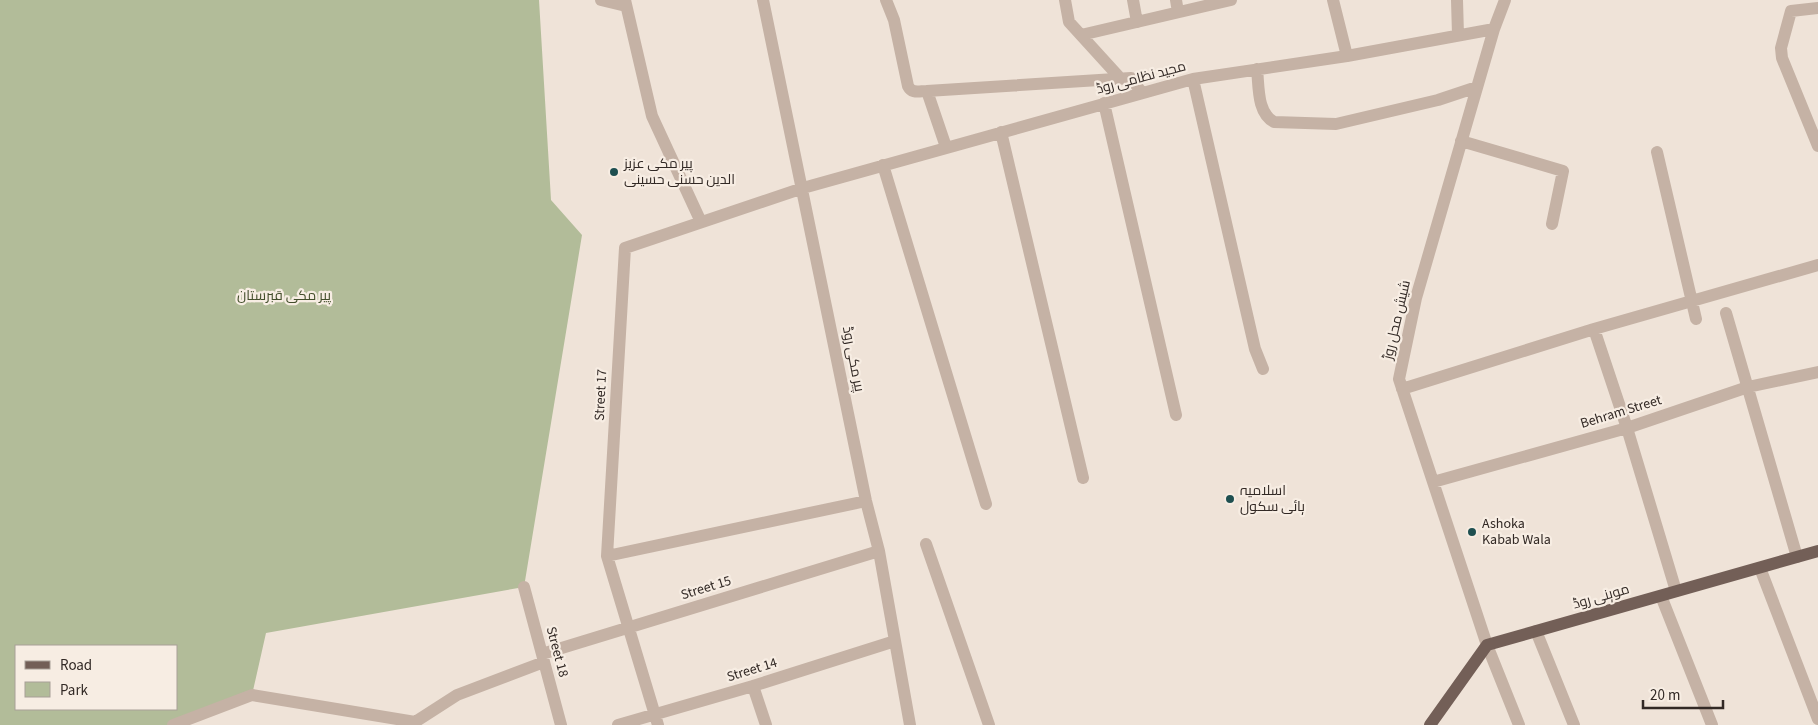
<svg xmlns="http://www.w3.org/2000/svg" width="1818" height="725" font-family="'Source Sans 3',Cairo,sans-serif">
	<style>
		.green { fill: #b2bc99; fill-rule: evenodd }
		.lines { fill: none; stroke-linecap: round; stroke-linejoin: round }
		.minor { stroke: #c5b2a5; stroke-width: 12 }
		.major { stroke: #735f57; stroke-width: 12 }
		.poi-dot { fill: #1e4f50; stroke: #f7ede3; stroke-width: 2 }
		.labels { text-anchor: middle; dominant-baseline: central; stroke-width: 4.5; stroke-linejoin: round; paint-order: stroke }
		.street-label { font-size: 14px; fill: #322925; stroke: #f7ede3 }
		.poi-label { font-size: 14px; fill: #322925; stroke: #f7ede3; text-anchor: start }
		.park-label { font-size: 14px; fill: #434e2b; stroke: #f7ede3 }
	</style>
	<rect width="100%" height="100%" fill="#efe3d8"/>
	<!-- green -->
	<path class="green" d="M 0,0 L 539,0 L 551,200 L 582,235 L 524,587 L 266,633 L 252,695 L 173,725 L 0,725 ZM 16,646 L 176,646 L 176,709 L 16,709 Z"/>
	<g class="lines">
		<!-- minor -->
		<path class="minor" d="M 601,0 L 626,6
			M 625,0 L 652,116 L 701,222
			M 763,0 L 866,501 L 879,551 L 910,725
			M 886,0 L 894,20 L 908,86 C 912,94 919,91 927,91 L 946,147
			M 1065,0 L 1069,22 L 1120,78
			M 1133,0 L 1137,22
			M 1176,0 L 1178,12
			M 1333,0 L 1347,56
			M 1457,0 L 1458,35
			M 1505,0 L 1494,29 L 1416,298 L 1399,379 L 1487,645 L 1519,725
			M 1818,8 L 1791,11 L 1781,48 L 1782,58 L 1818,146
			M 1081,35 L 1231,0
			M 1257,69 C 1259,87 1257,113 1274,122 L 1336,124 L 1438,100 L 1477,87
			M 1193,79 L 1255,349 L 1263,369
			M 927,91 L 1131,78 L 1142,93
			M 1104,103 L 1176,415
			M 1001,132 L 1083,478
			M 1461,141 L 1563,171 L 1552,224
			M 1657,152 L 1696,319
			M 883,165 L 986,504
			M 1726,313 L 1797,557
			M 1594,329 L 1627,428 L 1676,591
			M 1402,389 L 1594,329 L 1818,265
			M 1433,482 L 1627,428 L 1748,387 L 1818,372
			M 926,544 L 989,725
			M 607,556 L 866,501
			M 1760,568 L 1818,719
			M 524,587 L 561,725
			M 1661,596 L 1712,725
			M 1536,631 L 1574,725
			M 542,654 L 879,551
			M 753,686 L 766,725
			M 173,725 L 252,695 L 415,722 L 457,695 L 544,662
			M 618,725 L 753,686 L 895,641
			M 658,725 L 607,556 L 625,248 L 803,188 L 1193,79 L 1347,56 L 1494,29"/>
		<!-- major -->
		<path class="major" d="M 1430,725 L 1487,645 L 1818,551"/>
	</g>
	<!-- markers -->
	<g class="poi-dot">
		<circle cx="614" cy="172" r="5"/>
		<circle cx="1230" cy="499" r="5"/>
		<circle cx="1472" cy="532" r="5"/>
	</g>
	<g class="labels">
		<!-- street labels -->
		<g class="street-label">
			<text transform="translate(1141 78) rotate(-15)">مجید نظامی روڈ</text>
			<text transform="translate(1397 320) rotate(-77)">شیش محل روڑ</text>
			<text transform="translate(853 359) rotate(79)">پیر مکی روڈ</text>
			<text transform="translate(601 395) rotate(-87)">Street 17</text>
			<text transform="translate(1621 412) rotate(-17)">Behram Street</text>
			<text transform="translate(706 588) rotate(-17)">Street 15</text>
			<text transform="translate(1601 597) rotate(-16)">موہنی روڈ</text>
			<text transform="translate(557 652) rotate(75)">Street 18</text>
			<text transform="translate(752 670) rotate(-17)">Street 14</text>
		</g>
		<!-- poi labels -->
		<g class="poi-label">
			<text x="624" y="164">پیر مکی عزیز<tspan x="624" dy="16">الدین حسنی حسینی</tspan></text>
			<text x="1240" y="491">اسلامیہ<tspan x="1240" dy="16">ہائی سکول</tspan></text>
			<text x="1482" y="524">Ashoka<tspan x="1482" dy="16">Kabab Wala</tspan></text>
		</g>
		<!-- park labels -->
		<g class="park-label">
			<text x="284" y="296">پیر مکی قبرستان</text>
		</g>
	</g>
	<!-- legend -->
	<rect x="15" y="645" width="162" height="65" fill="#f7ede3" stroke="#a89f97"/>
	<rect x="25" y="661" width="25" height="8" fill="#735f57" stroke="#a89f97"/>
	<text x="60" y="670" font-size="15" fill="#322925">Road</text>
	<rect x="25" y="682" width="25" height="15" fill="#b2bc99" stroke="#a89f97"/>
	<text x="60" y="695" font-size="15" fill="#322925">Park</text>
	<!-- scale -->
	<path d="M1643 700v8h80v-8" fill="none" stroke="#322925" stroke-width="2.5"/>
	<text x="1650" y="700" font-size="15" fill="#322925" stroke="#f7ede3" stroke-width="4" paint-order="stroke">20 m</text>
</svg>
